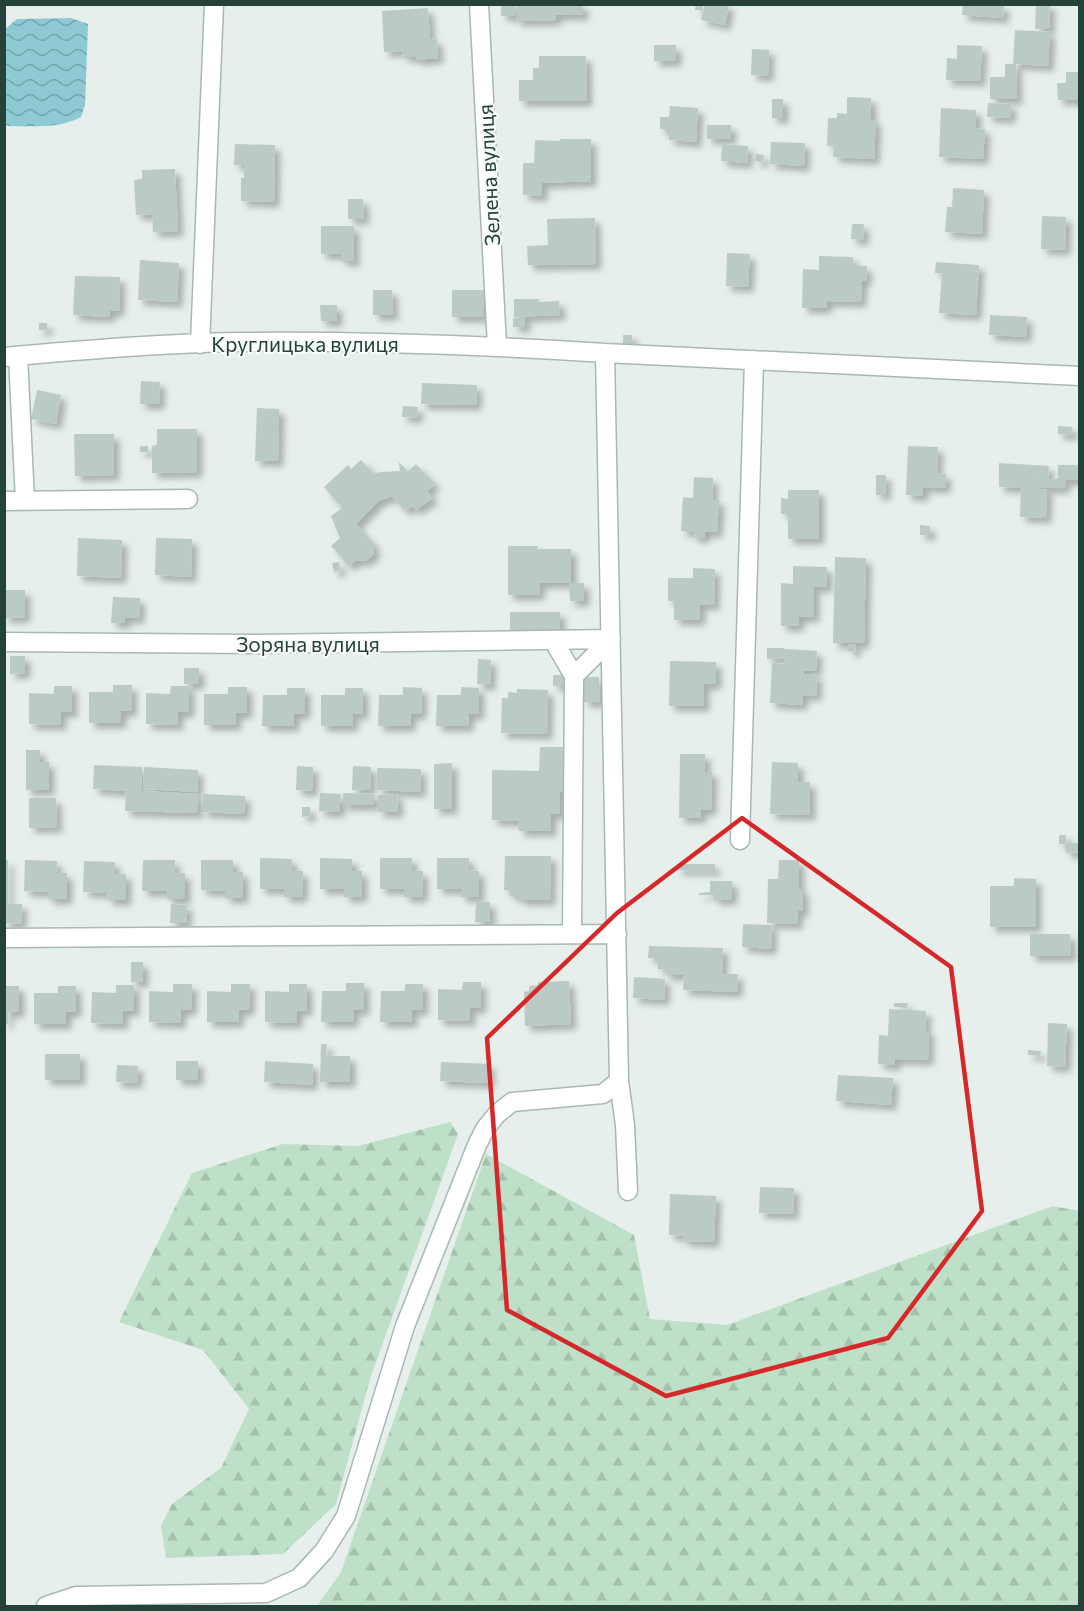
<svg xmlns="http://www.w3.org/2000/svg" width="1084" height="1611" font-family="Commissioner,sans-serif">
	<style>
		.forest { fill: url(#forest-firs) }
		.water { fill: url(#water-waves) }
		.building { fill: #bbcac4; filter: url(#shadow) }
		.lines { fill: none; stroke-linecap: round; stroke-linejoin: round }
		.minor-casing { stroke: #a8b8b2; stroke-width: 21 }
		.minor { stroke: #fff; stroke-width: 18 }
		.marked { fill: none; stroke: #d62828; stroke-width: 4.5; stroke-linejoin: round }
		.labels { text-anchor: middle; dominant-baseline: central; stroke-width: 4.5; stroke-linejoin: round; paint-order: stroke }
		.street-label { font-size: 21px; fill: #24423a; stroke: #f7fbf9 }
	</style>
	<defs>
		<pattern id="forest-firs" width="22" height="20" patternUnits="userSpaceOnUse" patternTransform="scale(1.5)"><rect width="22" height="20" fill="#bfe0c8"/><path d="M5 1l3.5 6h-7zM16 11l3.5 6h-7z" fill="#a4c1ad"/></pattern>
		<pattern id="water-waves" width="16" height="10" patternUnits="userSpaceOnUse" patternTransform="scale(1.5)"><rect width="16" height="10" fill="#8ec9d4"/><path d="M0 5q4-4 8 0t8 0" fill="none" stroke="#74a5ad"/></pattern>
		<filter id="shadow"><feDropShadow dx="5.5" dy="5.5" stdDeviation="3" flood-color="#0004"/></filter>
	</defs>
	<rect width="100%" height="100%" fill="#e6efeb"/>
	<!-- forest -->
	<path class="forest" d="M 450,1122 L 458,1134 L 370,1379 L 336,1504 L 283,1554 L 166,1558 L 161,1526 L 172,1504 L 221,1468 L 249,1409 L 203,1350 L 119,1322 L 192,1173 L 283,1144 L 358,1146 Z
		M 486,1154 L 634,1235 L 650,1319 L 727,1325 L 1053,1206 L 1079,1211 L 1079,1606 L 317,1606 L 341,1572 Z"/>
	<!-- water -->
	<path class="water" d="M 71,18 L 88,24 L 85,105 L 81,117 C 58,129 33,126 8,126 L 5,124 L 5,29 L 17,19 Z"/>
	<!-- building -->
	<path class="building" d="M 501,4 L 515,4 L 515,16 L 501,16 Z
		M 516,4 L 583,4 L 583,15 L 556,15 L 556,20 L 516,21 Z
		M 696,4 L 703,4 L 703,10 L 695,10 Z
		M 705,4 L 729,4 L 725,25 L 701,20 Z
		M 1036,4 L 1050,4 L 1049,29 L 1035,29 Z
		M 963,5 L 1004,5 L 1003,18 L 962,15 Z
		M 428,8 L 430,40 L 437,39 L 438,58 L 416,60 L 416,57 L 403,57 L 402,51 L 384,52 L 382,11 Z
		M 1015,30 L 1050,32 L 1048,66 L 1016,64 L 1017,99 L 990,99 L 990,77 L 1005,77 L 1005,64 L 1013,64 Z
		M 654,45 L 676,45 L 676,61 L 654,61 Z
		M 957,45 L 982,46 L 980,81 L 946,80 L 947,58 L 957,59 Z
		M 752,49 L 769,50 L 768,76 L 751,75 Z
		M 539,56 L 586,56 L 587,101 L 519,101 L 519,80 L 533,80 L 533,68 L 539,68 Z
		M 1066,72 L 1080,72 L 1080,100 L 1058,100 L 1057,83 L 1066,83 Z
		M 847,97 L 871,98 L 871,120 L 876,120 L 874,159 L 833,157 L 834,146 L 827,146 L 828,118 L 837,118 L 837,113 L 847,114 Z
		M 772,99 L 783,99 L 783,118 L 772,118 Z
		M 988,103 L 1011,104 L 1010,118 L 987,117 Z
		M 670,106 L 698,108 L 696,142 L 669,140 L 669,130 L 660,129 L 660,117 L 669,117 Z
		M 941,108 L 976,110 L 976,128 L 985,129 L 983,159 L 939,157 Z
		M 707,125 L 731,125 L 731,139 L 707,139 Z
		M 560,139 L 591,139 L 591,181 L 542,183 L 542,196 L 523,195 L 523,163 L 534,163 L 535,140 L 560,141 Z
		M 771,142 L 805,143 L 804,166 L 770,164 Z
		M 235,144 L 275,145 L 274,202 L 241,201 L 241,178 L 244,178 L 244,165 L 234,165 Z
		M 722,144 L 748,146 L 747,163 L 721,161 Z
		M 756,154 L 764,155 L 763,162 L 755,161 Z
		M 175,169 L 178,231 L 153,232 L 152,214 L 136,215 L 134,180 L 142,179 L 142,170 Z
		M 953,188 L 984,190 L 982,234 L 945,232 L 947,207 L 952,207 Z
		M 348,199 L 363,199 L 364,219 L 348,219 Z
		M 1042,216 L 1066,217 L 1065,250 L 1041,249 Z
		M 595,218 L 596,264 L 528,265 L 527,246 L 548,245 L 547,219 Z
		M 852,224 L 864,224 L 863,240 L 851,239 Z
		M 321,226 L 354,226 L 354,261 L 341,261 L 341,254 L 321,254 Z
		M 727,253 L 750,254 L 748,287 L 726,286 Z
		M 819,256 L 853,257 L 853,266 L 867,266 L 866,281 L 862,280 L 861,302 L 827,301 L 826,308 L 802,308 L 803,269 L 819,270 Z
		M 140,260 L 179,263 L 177,302 L 138,300 Z
		M 936,262 L 979,265 L 976,315 L 939,313 L 942,273 L 935,273 Z
		M 75,276 L 120,277 L 119,311 L 110,311 L 109,317 L 73,315 Z
		M 373,290 L 392,290 L 393,315 L 373,315 Z
		M 452,290 L 484,290 L 484,317 L 452,317 Z
		M 514,299 L 539,299 L 539,302 L 559,301 L 560,315 L 514,317 Z
		M 320,305 L 337,305 L 337,321 L 321,321 Z
		M 990,315 L 1027,317 L 1026,337 L 989,335 Z
		M 525,317 L 525,327 L 513,327 L 513,318 Z
		M 39,323 L 47,323 L 47,330 L 39,330 Z
		M 623,335 L 632,335 L 632,346 L 623,346 Z
		M 141,381 L 160,382 L 159,404 L 140,404 Z
		M 422,383 L 477,385 L 476,405 L 421,404 Z
		M 37,390 L 61,395 L 56,424 L 31,419 Z
		M 403,406 L 418,407 L 417,418 L 402,417 Z
		M 257,408 L 279,409 L 278,461 L 255,461 Z
		M 1058,426 L 1072,427 L 1072,435 L 1058,434 Z
		M 157,429 L 197,429 L 197,472 L 152,473 L 152,446 L 157,445 Z
		M 74,434 L 114,434 L 114,475 L 75,476 Z
		M 140,446 L 148,446 L 148,452 L 140,452 Z
		M 908,446 L 938,447 L 937,473 L 946,474 L 945,488 L 923,487 L 923,496 L 906,495 Z
		M 361,460 L 374,474 L 380,472 L 400,471 L 399,462 L 408,471 L 416,464 L 435,484 L 427,491 L 433,498 L 416,510 L 413,506 L 404,510 L 392,496 L 379,501 L 356,524 L 374,544 L 374,554 L 367,560 L 355,561 L 349,566 L 331,546 L 340,538 L 331,516 L 342,508 L 324,487 L 348,465 L 351,469 Z
		M 999,463 L 1049,466 L 1048,479 L 1058,479 L 1058,465 L 1078,465 L 1077,480 L 1065,480 L 1065,488 L 1040,488 L 1040,469 L 1039,489 L 1047,490 L 1046,518 L 1020,517 L 1021,488 L 999,487 Z
		M 876,475 L 886,475 L 885,495 L 876,495 Z
		M 694,477 L 713,478 L 712,500 L 719,500 L 717,532 L 705,532 L 704,538 L 693,537 L 693,532 L 681,531 L 683,497 L 693,498 Z
		M 788,490 L 819,490 L 819,539 L 788,539 L 788,514 L 781,514 L 781,498 L 788,499 Z
		M 920,525 L 930,526 L 930,535 L 920,535 Z
		M 78,538 L 122,540 L 121,578 L 77,576 Z
		M 156,538 L 192,539 L 191,577 L 155,575 Z
		M 508,546 L 538,546 L 537,549 L 571,549 L 571,583 L 540,583 L 539,595 L 508,595 Z
		M 835,557 L 866,558 L 864,643 L 833,643 Z
		M 339,562 L 341,570 L 334,572 L 332,563 Z
		M 793,566 L 827,567 L 827,587 L 814,587 L 814,617 L 799,617 L 799,626 L 781,626 L 781,583 L 793,584 Z
		M 693,568 L 715,569 L 714,605 L 700,604 L 700,620 L 674,620 L 674,601 L 668,601 L 668,578 L 693,578 Z
		M 569,583 L 584,583 L 584,601 L 570,601 Z
		M 4,590 L 25,590 L 25,617 L 4,618 Z
		M 113,597 L 140,598 L 139,618 L 125,618 L 125,623 L 111,623 Z
		M 510,612 L 560,612 L 560,630 L 510,630 Z
		M 848,644 L 856,644 L 855,652 L 848,651 Z
		M 767,648 L 784,648 L 784,649 L 817,651 L 816,671 L 804,670 L 804,674 L 817,675 L 816,696 L 803,695 L 802,705 L 770,703 L 772,663 L 784,664 L 785,658 L 767,659 Z
		M 10,656 L 25,656 L 25,673 L 10,674 Z
		M 478,659 L 491,660 L 490,685 L 477,684 Z
		M 670,661 L 716,662 L 716,684 L 704,684 L 704,706 L 669,706 Z
		M 184,668 L 199,668 L 199,684 L 184,684 Z
		M 553,675 L 568,675 L 567,686 L 553,686 Z
		M 583,677 L 599,677 L 600,702 L 584,702 Z
		M 113,685 L 132,685 L 131,711 L 121,711 L 121,723 L 89,723 L 89,692 L 113,692 Z
		M 54,686 L 72,686 L 72,712 L 61,712 L 61,725 L 29,724 L 29,693 L 54,694 Z
		M 171,686 L 189,686 L 189,712 L 178,712 L 178,725 L 146,724 L 146,693 L 170,694 Z
		M 228,687 L 247,687 L 247,713 L 236,713 L 236,725 L 204,725 L 204,694 L 228,694 Z
		M 403,687 L 422,688 L 421,714 L 411,714 L 410,726 L 378,726 L 379,695 L 403,695 Z
		M 461,687 L 479,688 L 479,714 L 469,714 L 468,726 L 436,726 L 437,695 L 461,695 Z
		M 287,688 L 305,688 L 305,714 L 294,714 L 294,726 L 262,726 L 263,695 L 287,695 Z
		M 345,688 L 363,688 L 363,714 L 353,714 L 353,726 L 321,726 L 321,695 L 345,695 Z
		M 517,689 L 548,690 L 547,734 L 501,733 L 502,698 L 508,698 L 508,692 L 517,693 Z
		M 540,747 L 568,747 L 567,792 L 560,792 L 560,814 L 551,814 L 551,831 L 519,831 L 519,821 L 492,820 L 492,770 L 539,771 Z
		M 26,750 L 40,750 L 40,762 L 49,762 L 49,790 L 26,790 Z
		M 680,754 L 705,754 L 705,772 L 712,772 L 711,810 L 701,810 L 701,818 L 679,818 Z
		M 772,762 L 798,763 L 798,782 L 810,782 L 810,815 L 770,814 Z
		M 452,763 L 452,809 L 434,809 L 434,764 Z
		M 94,765 L 142,767 L 141,791 L 198,794 L 197,813 L 125,811 L 126,791 L 93,789 Z
		M 297,766 L 313,767 L 312,791 L 296,790 Z
		M 353,766 L 371,767 L 370,790 L 352,790 Z
		M 144,767 L 198,770 L 197,792 L 143,789 Z
		M 377,768 L 421,769 L 420,792 L 377,790 Z
		M 320,793 L 341,794 L 339,812 L 319,811 Z
		M 343,793 L 374,794 L 374,805 L 343,805 Z
		M 203,794 L 245,796 L 244,814 L 202,812 Z
		M 397,794 L 398,812 L 378,812 L 378,795 Z
		M 29,798 L 56,798 L 57,827 L 29,828 Z
		M 302,807 L 310,807 L 310,816 L 302,817 Z
		M 1059,835 L 1066,835 L 1066,843 L 1080,843 L 1080,852 L 1066,853 L 1065,844 L 1059,844 Z
		M 505,856 L 551,856 L 550,900 L 519,900 L 520,896 L 510,896 L 510,891 L 504,890 Z
		M 260,858 L 292,859 L 292,871 L 303,871 L 302,897 L 284,897 L 284,889 L 260,889 Z
		M 320,858 L 352,859 L 352,871 L 362,871 L 362,897 L 344,897 L 344,889 L 320,889 Z
		M 380,858 L 412,858 L 412,871 L 423,871 L 422,897 L 404,897 L 404,889 L 380,889 Z
		M 437,858 L 469,858 L 469,870 L 479,871 L 479,897 L 461,897 L 461,889 L 437,889 Z
		M 4,860 L 8,860 L 8,904 L 22,904 L 21,924 L 4,923 Z
		M 25,860 L 57,861 L 56,873 L 67,873 L 67,899 L 48,899 L 48,892 L 24,891 Z
		M 143,860 L 175,860 L 174,873 L 185,873 L 185,899 L 167,899 L 167,891 L 142,891 Z
		M 201,860 L 233,860 L 233,872 L 243,872 L 243,898 L 225,898 L 225,891 L 201,890 Z
		M 779,860 L 799,860 L 799,889 L 803,889 L 803,911 L 798,911 L 797,924 L 767,923 L 768,879 L 778,879 Z
		M 84,861 L 115,862 L 115,874 L 126,874 L 126,900 L 107,900 L 108,893 L 83,892 Z
		M 677,864 L 715,864 L 715,870 L 677,870 Z
		M 1014,878 L 1036,879 L 1036,927 L 990,927 L 990,886 L 1014,886 Z
		M 710,881 L 732,881 L 732,899 L 714,900 L 714,895 L 699,895 L 699,893 L 710,892 Z
		M 476,902 L 490,902 L 490,922 L 475,922 Z
		M 171,904 L 187,905 L 186,923 L 170,923 Z
		M 743,924 L 772,925 L 771,949 L 742,947 Z
		M 1030,934 L 1070,934 L 1071,956 L 1030,956 Z
		M 649,946 L 723,948 L 722,974 L 738,974 L 737,992 L 683,990 L 684,975 L 666,975 L 666,969 L 658,969 L 658,958 L 648,958 Z
		M 131,962 L 143,962 L 143,982 L 131,982 Z
		M 634,977 L 665,979 L 664,1000 L 633,998 Z
		M 569,981 L 571,1024 L 525,1026 L 524,992 L 529,991 L 529,986 L 538,985 L 538,982 Z
		M 463,982 L 481,982 L 481,1008 L 470,1008 L 470,1021 L 438,1020 L 438,989 L 462,990 Z
		M 346,983 L 364,983 L 364,1010 L 354,1010 L 353,1022 L 321,1022 L 322,991 L 346,991 Z
		M 173,984 L 192,984 L 191,1010 L 181,1010 L 180,1023 L 149,1022 L 149,991 L 173,992 Z
		M 231,984 L 250,984 L 249,1010 L 239,1010 L 238,1022 L 207,1022 L 207,991 L 231,992 Z
		M 289,984 L 307,984 L 307,1011 L 297,1010 L 297,1023 L 265,1022 L 265,991 L 289,992 Z
		M 405,984 L 423,984 L 423,1010 L 412,1010 L 412,1022 L 380,1022 L 381,991 L 405,991 Z
		M 116,985 L 134,985 L 134,1011 L 123,1011 L 123,1024 L 91,1023 L 92,992 L 116,993 Z
		M 4,986 L 19,986 L 19,1012 L 8,1012 L 8,1024 L 4,1024 Z
		M 58,986 L 76,986 L 76,1012 L 66,1012 L 66,1024 L 34,1024 L 34,993 L 58,993 Z
		M 894,1003 L 908,1003 L 907,1008 L 894,1007 Z
		M 889,1009 L 926,1011 L 925,1031 L 929,1031 L 928,1060 L 895,1059 L 895,1065 L 878,1064 L 879,1035 L 888,1036 Z
		M 1048,1023 L 1067,1024 L 1065,1067 L 1047,1066 Z
		M 321,1044 L 327,1044 L 326,1056 L 350,1056 L 350,1082 L 320,1082 Z
		M 1028,1050 L 1041,1051 L 1040,1056 L 1028,1055 Z
		M 45,1054 L 80,1054 L 80,1080 L 45,1080 Z
		M 176,1061 L 198,1061 L 198,1080 L 176,1080 Z
		M 265,1061 L 313,1064 L 312,1085 L 264,1082 Z
		M 441,1062 L 490,1064 L 489,1083 L 440,1081 Z
		M 117,1065 L 138,1066 L 137,1083 L 116,1082 Z
		M 838,1075 L 893,1078 L 891,1105 L 836,1101 Z
		M 760,1187 L 794,1188 L 793,1214 L 759,1213 Z
		M 670,1194 L 716,1196 L 714,1242 L 683,1241 L 683,1236 L 669,1235 Z"/>
	<g class="lines">
		<defs>
			<path id="minor" d="M 479,4 L 497,346
				M 200,344 L 214,4
				M 18,356 L 25,501
				M 4,357 C 83,350 162,343 241,342 C 363,341 484,345 605,353
				M 4,501 L 188,499
				M 553,640 L 574,676 L 611,639
				M 4,642 L 255,644 L 611,639
				M 740,840 L 754,360
				M 572,933 L 574,676
				M 4,938 L 617,934
				M 619,1081 L 625,1125 L 628,1191
				M 46,1606 L 76,1596 L 266,1593 L 299,1578 L 324,1551 L 346,1516 L 405,1326 L 477,1145 L 485,1129 L 497,1114 L 512,1102 L 603,1094 L 619,1081 L 605,353 L 1080,376"/>
		</defs>
		<!-- minor casing -->
		<use href="#minor" class="minor-casing"/>
		<!-- minor -->
		<use href="#minor" class="minor"/>
	</g>
	<!-- marked area -->
	<path class="marked" d="M 742,818 L 951,967 L 982,1211 L 888,1338 L 666,1396 L 507,1310 L 487,1038 L 617,913 Z"/>
	<g class="labels">
		<!-- street labels -->
		<g class="street-label">
			<text transform="translate(488 175) rotate(-93)">Зелена вулиця</text>
			<text x="305" y="343">Круглицька вулиця</text>
			<text x="308" y="643">Зоряна вулиця</text>
		</g>
	</g>
	<!-- border -->
	<rect width="1084" height="1611" fill="none" stroke="#24423a" stroke-width="12"/>
</svg>
